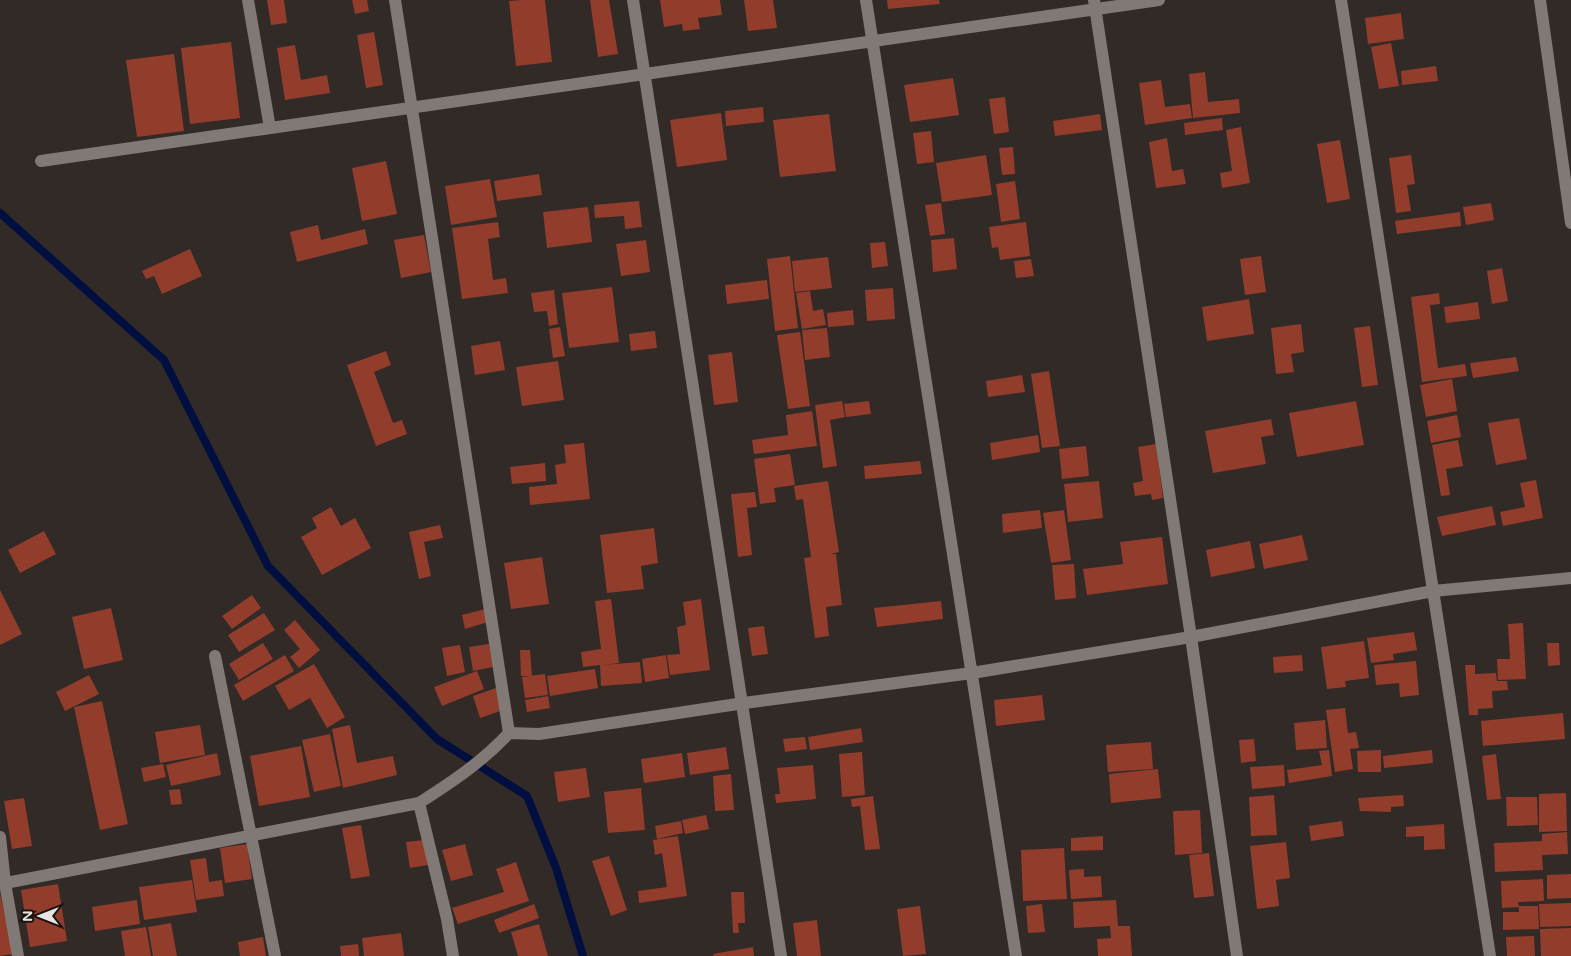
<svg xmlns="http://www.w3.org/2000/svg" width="1571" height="956" font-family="'Varela Round',sans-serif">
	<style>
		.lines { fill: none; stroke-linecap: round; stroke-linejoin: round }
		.stream { stroke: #000f40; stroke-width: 8 }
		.building { fill: #923c2c }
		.minor { stroke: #817975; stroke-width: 12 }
	</style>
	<rect width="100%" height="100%" fill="#312a27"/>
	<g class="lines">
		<!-- stream -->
		<path class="stream" d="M 0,213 L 164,360 L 268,566 L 437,739 L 527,796 L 556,868 L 583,956"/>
	</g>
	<!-- building -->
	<path class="building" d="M 267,0 L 284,0 L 287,23 L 271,25 Z
		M 352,0 L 367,0 L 369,11 L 355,14 Z
		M 521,0 L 545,0 L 552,62 L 516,66 L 509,1 Z
		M 590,0 L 609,0 L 618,54 L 598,57 Z
		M 660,0 L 720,0 L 722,15 L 698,18 L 700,29 L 683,31 L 682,24 L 664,27 Z
		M 744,0 L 773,0 L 777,28 L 748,31 Z
		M 887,0 L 939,0 L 940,4 L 888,9 Z
		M 1401,13 L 1404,39 L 1368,44 L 1365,18 Z
		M 374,32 L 383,85 L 366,88 L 357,35 Z
		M 231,42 L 240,118 L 190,124 L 181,48 Z
		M 1391,43 L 1399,86 L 1379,89 L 1371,47 Z
		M 295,45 L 301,80 L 327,75 L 330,93 L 285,100 L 277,48 Z
		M 174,54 L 184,131 L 137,137 L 126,60 Z
		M 1436,66 L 1438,81 L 1402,85 L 1401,71 Z
		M 1205,72 L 1208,102 L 1239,99 L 1240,113 L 1193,118 L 1189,74 Z
		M 953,78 L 959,115 L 910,122 L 904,85 Z
		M 1161,80 L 1165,107 L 1190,104 L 1192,118 L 1145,125 L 1139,83 Z
		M 1005,97 L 1009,132 L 994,134 L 989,99 Z
		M 763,107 L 764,122 L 726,126 L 725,111 Z
		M 721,113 L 727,160 L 677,167 L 670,120 Z
		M 829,114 L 836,171 L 780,177 L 773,120 Z
		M 1100,114 L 1102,130 L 1055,136 L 1053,121 Z
		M 1222,118 L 1223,130 L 1185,135 L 1184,123 Z
		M 1241,127 L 1250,183 L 1222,188 L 1220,173 L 1232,171 L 1226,130 Z
		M 931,131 L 934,162 L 917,164 L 913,133 Z
		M 1167,138 L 1172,171 L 1183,169 L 1186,184 L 1156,188 L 1149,142 Z
		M 1340,140 L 1350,199 L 1327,203 L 1317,144 Z
		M 1013,147 L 1015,174 L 1002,175 L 999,148 Z
		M 986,155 L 992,195 L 942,202 L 936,163 Z
		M 1411,155 L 1415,184 L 1407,185 L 1411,211 L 1396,213 L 1389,158 Z
		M 386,161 L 397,214 L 362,221 L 352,168 Z
		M 539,174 L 542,195 L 497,201 L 494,181 Z
		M 490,179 L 497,217 L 451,225 L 445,186 Z
		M 1015,181 L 1020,219 L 1001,222 L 996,184 Z
		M 639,201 L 642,227 L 625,229 L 624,216 L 595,218 L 594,205 Z
		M 941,203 L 945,234 L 930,236 L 925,205 Z
		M 1491,203 L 1494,220 L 1466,225 L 1463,207 Z
		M 588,207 L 592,242 L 547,248 L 543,212 Z
		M 1460,212 L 1461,226 L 1397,234 L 1395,221 Z
		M 498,222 L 500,237 L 488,239 L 493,280 L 506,278 L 508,293 L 462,299 L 452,228 Z
		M 1026,222 L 1030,256 L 1000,260 L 998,247 L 992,248 L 989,227 Z
		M 318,225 L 321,240 L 365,229 L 368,244 L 297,262 L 290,232 Z
		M 424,235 L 431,272 L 401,278 L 394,240 Z
		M 954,238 L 957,269 L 933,272 L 931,240 Z
		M 646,240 L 650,272 L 621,276 L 616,244 Z
		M 885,242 L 888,266 L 872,268 L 870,243 Z
		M 190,249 L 202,276 L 162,294 L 154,276 L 146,279 L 142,271 Z
		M 790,256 L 798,328 L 775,331 L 767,259 Z
		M 1261,256 L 1266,292 L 1245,295 L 1240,259 Z
		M 828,257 L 832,288 L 795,292 L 792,261 Z
		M 1031,259 L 1034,276 L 1016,278 L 1014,261 Z
		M 1502,268 L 1508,301 L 1492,304 L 1487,271 Z
		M 767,280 L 769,299 L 727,304 L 725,285 Z
		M 612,287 L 619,342 L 569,348 L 562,293 Z
		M 893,288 L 895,319 L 867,321 L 865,290 Z
		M 554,290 L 558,324 L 549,326 L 547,311 L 534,312 L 531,293 Z
		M 810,291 L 813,311 L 823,309 L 826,325 L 802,329 L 796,293 Z
		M 1439,293 L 1440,304 L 1430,305 L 1438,368 L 1465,364 L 1467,376 L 1422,382 L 1411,297 Z
		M 1249,299 L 1254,334 L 1207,341 L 1202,307 Z
		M 1478,302 L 1480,319 L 1446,323 L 1444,307 Z
		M 853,310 L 854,325 L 828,327 L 827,313 Z
		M 1301,324 L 1304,352 L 1291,354 L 1294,372 L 1276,374 L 1271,328 Z
		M 1370,326 L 1378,385 L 1362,387 L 1354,328 Z
		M 560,327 L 565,356 L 553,358 L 549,329 Z
		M 827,328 L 830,357 L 805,360 L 802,330 Z
		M 655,331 L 657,348 L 631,351 L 629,334 Z
		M 800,332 L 810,406 L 788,409 L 777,335 Z
		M 500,341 L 505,370 L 475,375 L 471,346 Z
		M 386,351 L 391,365 L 374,372 L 393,423 L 402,420 L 407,434 L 376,446 L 347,365 Z
		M 732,352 L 738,402 L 714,405 L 708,355 Z
		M 1516,357 L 1519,371 L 1473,378 L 1470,363 Z
		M 558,361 L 564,400 L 522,406 L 516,367 Z
		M 1049,371 L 1060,446 L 1042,448 L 1031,374 Z
		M 1022,375 L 1025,392 L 988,397 L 986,381 Z
		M 1452,379 L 1457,411 L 1426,417 L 1420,385 Z
		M 842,401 L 845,417 L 830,420 L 837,466 L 823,468 L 815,405 Z
		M 869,401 L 871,414 L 846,417 L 844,404 Z
		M 1356,401 L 1364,445 L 1297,457 L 1289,413 Z
		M 812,411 L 817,446 L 754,454 L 752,440 L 788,435 L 786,415 Z
		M 1457,415 L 1461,437 L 1431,443 L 1427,421 Z
		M 1519,418 L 1527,459 L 1496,465 L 1488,423 Z
		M 1271,419 L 1274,435 L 1261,437 L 1266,464 L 1213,473 L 1205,431 Z
		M 1038,435 L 1040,452 L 992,460 L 990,443 Z
		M 1458,440 L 1463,466 L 1446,469 L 1450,495 L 1441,496 L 1432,445 Z
		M 584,443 L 590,499 L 530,505 L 529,487 L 557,484 L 555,465 L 566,463 L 564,445 Z
		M 1156,444 L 1163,498 L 1152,500 L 1151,494 L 1135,496 L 1133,483 L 1143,481 L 1138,447 Z
		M 1086,446 L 1089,476 L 1062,479 L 1059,449 Z
		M 790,454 L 795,485 L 774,488 L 776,502 L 760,504 L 754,459 Z
		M 920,461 L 922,474 L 865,479 L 864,466 Z
		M 545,463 L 546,481 L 512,484 L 510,467 Z
		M 1536,480 L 1543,518 L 1503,526 L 1500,512 L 1525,507 L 1520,483 Z
		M 828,481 L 839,552 L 830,554 L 836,554 L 842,605 L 826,607 L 829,636 L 815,638 L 804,558 L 811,557 L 803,499 L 796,500 L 794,486 Z
		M 1099,481 L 1103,518 L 1068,522 L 1064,484 Z
		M 755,492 L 757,507 L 747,508 L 752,555 L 738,557 L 731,494 Z
		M 1492,506 L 1496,525 L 1442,536 L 1437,517 Z
		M 331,507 L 341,526 L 355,518 L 371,548 L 322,575 L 301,537 L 317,528 L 312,518 Z
		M 1040,510 L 1042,528 L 1003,533 L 1002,514 Z
		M 1064,510 L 1071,560 L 1051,563 L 1043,513 Z
		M 440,525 L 443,538 L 424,542 L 431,576 L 419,579 L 409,532 Z
		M 654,528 L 658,563 L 641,566 L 644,589 L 607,593 L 600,535 Z
		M 44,531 L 56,554 L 20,573 L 8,550 Z
		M 1302,535 L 1308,560 L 1264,569 L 1259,544 Z
		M 1162,537 L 1168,584 L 1087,595 L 1083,569 L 1123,564 L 1120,542 Z
		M 1250,541 L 1255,568 L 1211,577 L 1206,550 Z
		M 542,557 L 549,604 L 511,609 L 504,563 Z
		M 1074,564 L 1076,598 L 1055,600 L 1052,565 Z
		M 0,590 L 22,634 L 0,645 Z
		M 252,595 L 261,608 L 232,629 L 222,616 Z
		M 611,599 L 619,663 L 603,665 L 640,662 L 642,683 L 601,686 L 600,665 L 583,667 L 581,652 L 601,649 L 595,601 Z
		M 701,599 L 710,670 L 670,675 L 667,655 L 680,654 L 677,627 L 686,625 L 683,602 Z
		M 941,601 L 943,619 L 877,627 L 874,608 Z
		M 111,608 L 123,660 L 84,669 L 72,617 Z
		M 485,609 L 488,622 L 465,629 L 462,615 Z
		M 264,613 L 275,630 L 239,652 L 228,635 Z
		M 295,620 L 320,650 L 299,668 L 290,657 L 300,649 L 284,630 Z
		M 1523,623 L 1526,679 L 1498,680 L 1497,659 L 1510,659 L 1508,624 Z
		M 764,626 L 768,654 L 752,656 L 748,628 Z
		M 1414,632 L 1417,650 L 1393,654 L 1394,660 L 1371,663 L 1367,638 Z
		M 1364,641 L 1369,678 L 1345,681 L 1346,687 L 1327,689 L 1321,647 Z
		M 263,643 L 273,659 L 239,680 L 229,664 Z
		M 1547,643 L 1559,643 L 1560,665 L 1548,666 Z
		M 489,644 L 493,667 L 473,671 L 469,647 Z
		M 460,645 L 465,672 L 447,676 L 442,648 Z
		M 520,650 L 530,650 L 532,676 L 521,676 Z
		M 285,655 L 294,671 L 243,701 L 234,685 Z
		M 666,655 L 669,678 L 645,682 L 642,659 Z
		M 1302,655 L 1303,671 L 1274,673 L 1273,657 Z
		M 1416,661 L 1419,695 L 1400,697 L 1399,683 L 1376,685 L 1374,665 Z
		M 314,664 L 345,717 L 327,728 L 310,698 L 289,710 L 275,686 Z
		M 1465,665 L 1475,665 L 1475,674 L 1496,673 L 1497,681 L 1507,681 L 1508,690 L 1492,691 L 1493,708 L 1478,709 L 1478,715 L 1469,715 Z
		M 595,669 L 598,688 L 550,696 L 547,676 Z
		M 477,671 L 484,689 L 442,706 L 434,687 Z
		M 545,674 L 548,695 L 525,698 L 522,677 Z
		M 89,675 L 99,694 L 65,711 L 56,692 Z
		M 496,688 L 503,710 L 480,718 L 473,696 Z
		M 1042,695 L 1045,720 L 996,726 L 994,700 Z
		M 548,696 L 550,708 L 527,712 L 525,700 Z
		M 102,701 L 128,824 L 100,830 L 74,707 Z
		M 1345,708 L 1348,733 L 1356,732 L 1359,748 L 1350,749 L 1353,769 L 1335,772 L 1326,710 Z
		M 1563,713 L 1565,739 L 1483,746 L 1481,721 Z
		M 1325,720 L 1327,748 L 1296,750 L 1294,723 Z
		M 200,725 L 205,755 L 160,763 L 155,732 Z
		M 350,725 L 357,763 L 393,756 L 397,775 L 343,788 L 332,729 Z
		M 861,728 L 863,742 L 810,750 L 808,737 Z
		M 330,734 L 341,786 L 314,792 L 302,740 Z
		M 805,737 L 807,749 L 785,752 L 783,739 Z
		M 1254,739 L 1256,761 L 1241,763 L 1239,740 Z
		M 1151,742 L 1153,769 L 1108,772 L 1106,745 Z
		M 301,746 L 310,797 L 259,806 L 250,756 Z
		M 726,747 L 729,769 L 690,775 L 687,753 Z
		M 1329,750 L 1332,776 L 1289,783 L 1287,770 L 1322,765 L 1319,751 Z
		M 1381,750 L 1381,772 L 1358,772 L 1357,751 Z
		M 1432,750 L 1433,763 L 1384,768 L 1383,756 Z
		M 862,752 L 865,795 L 842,797 L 839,754 Z
		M 217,753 L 221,775 L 171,786 L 166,765 Z
		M 682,753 L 685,777 L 644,783 L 641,759 Z
		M 1496,754 L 1501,799 L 1487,800 L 1482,756 Z
		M 163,764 L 166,777 L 144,782 L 141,768 Z
		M 813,765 L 816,799 L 776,803 L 775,794 L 780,794 L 777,768 Z
		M 1284,765 L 1285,786 L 1252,789 L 1250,767 Z
		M 586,768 L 590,797 L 558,802 L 554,772 Z
		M 1158,769 L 1161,798 L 1111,803 L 1109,774 Z
		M 731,774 L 734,810 L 715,811 L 713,776 Z
		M 641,788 L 645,830 L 608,833 L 604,792 Z
		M 180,789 L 182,804 L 171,805 L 169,790 Z
		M 1566,793 L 1567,831 L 1539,832 L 1539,794 Z
		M 1274,795 L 1277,835 L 1251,836 L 1249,797 Z
		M 1403,795 L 1404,806 L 1391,807 L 1391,812 L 1360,811 L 1358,798 Z
		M 873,796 L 880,849 L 865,850 L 860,806 L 852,807 L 851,799 Z
		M 1506,797 L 1537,797 L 1538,825 L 1507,826 Z
		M 24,798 L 32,846 L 12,849 L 4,801 Z
		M 1200,810 L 1202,853 L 1175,855 L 1173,811 Z
		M 706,815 L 709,829 L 685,834 L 682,820 Z
		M 681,821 L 683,833 L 657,839 L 655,826 Z
		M 1342,821 L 1344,836 L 1311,841 L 1309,826 Z
		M 1444,824 L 1445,849 L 1424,850 L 1424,836 L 1406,837 L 1406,827 Z
		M 361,825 L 370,876 L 351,879 L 342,828 Z
		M 1567,832 L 1568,854 L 1542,855 L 1543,870 L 1495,872 L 1494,843 L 1542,841 L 1542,834 Z
		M 678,836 L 687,896 L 639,903 L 638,891 L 667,887 L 662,853 L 655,855 L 653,840 Z
		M 1103,836 L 1103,850 L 1071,851 L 1071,838 Z
		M 424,840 L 428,865 L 410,868 L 406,842 Z
		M 1286,842 L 1290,878 L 1276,880 L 1279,906 L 1257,909 L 1250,846 Z
		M 247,844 L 252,879 L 225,883 L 220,848 Z
		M 465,844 L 473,875 L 451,881 L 442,850 Z
		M 1064,848 L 1067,899 L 1023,901 L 1021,850 Z
		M 1209,853 L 1214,896 L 1194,898 L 1189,855 Z
		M 609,856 L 627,910 L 611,916 L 592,861 Z
		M 206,858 L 209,882 L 222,880 L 224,896 L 196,900 L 190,860 Z
		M 516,862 L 529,901 L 458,924 L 452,908 L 504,892 L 496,869 Z
		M 1084,869 L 1084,877 L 1101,876 L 1102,897 L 1071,899 L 1069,870 Z
		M 1571,874 L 1571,898 L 1547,899 L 1547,875 Z
		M 1543,879 L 1544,901 L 1518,902 L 1519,907 L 1502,908 L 1501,881 Z
		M 192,880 L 197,912 L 144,920 L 139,887 Z
		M 58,884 L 67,941 L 30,947 L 21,890 Z
		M 731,892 L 744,892 L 745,923 L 738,923 L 739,933 L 733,933 Z
		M 0,893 L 13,954 L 0,956 Z
		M 137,900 L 140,924 L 95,931 L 92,907 Z
		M 1116,900 L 1118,926 L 1130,926 L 1132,956 L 1098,956 L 1097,939 L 1111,938 L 1110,926 L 1074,928 L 1073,902 Z
		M 1571,903 L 1571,926 L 1540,927 L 1539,904 Z
		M 534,904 L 539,918 L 499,933 L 494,920 Z
		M 1042,904 L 1045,932 L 1028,933 L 1026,906 Z
		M 920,906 L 926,954 L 903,956 L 897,909 Z
		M 1519,906 L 1538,906 L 1539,929 L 1503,930 L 1503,912 L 1519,912 Z
		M 817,920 L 821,956 L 797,956 L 793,923 Z
		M 171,923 L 177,956 L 153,956 L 148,927 Z
		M 539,924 L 548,956 L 518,956 L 511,932 Z
		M 146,927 L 151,956 L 125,956 L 121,931 Z
		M 1571,928 L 1571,956 L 1541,956 L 1540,929 Z
		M 401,933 L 404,956 L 364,956 L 362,938 Z
		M 1534,936 L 1535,956 L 1507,956 L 1506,937 Z
		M 263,937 L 266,956 L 240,956 L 238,942 Z
		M 358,944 L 359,956 L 341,956 L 340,946 Z
		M 753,947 L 754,956 L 714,956 L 713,954 Z"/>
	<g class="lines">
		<!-- minor -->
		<path class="minor" d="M 248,0 L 270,128
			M 395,0 L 509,733
			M 633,0 L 781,956
			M 866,0 L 1016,956
			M 1094,0 L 1191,637 L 1237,956
			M 1341,0 L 1490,956
			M 1540,0 L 1571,223
			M 41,161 L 1159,0
			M 215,656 L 275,956
			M 419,803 L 447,919 L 453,956
			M 0,837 L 5,883 L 18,956
			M 0,884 L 419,803 C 452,782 482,762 509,733 L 539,734 L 744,703 L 972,673 L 1191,637 L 1433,591 L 1571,578"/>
	</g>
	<!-- north arrow -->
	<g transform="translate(40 916) rotate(270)" stroke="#161312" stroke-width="4" paint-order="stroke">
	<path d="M0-4L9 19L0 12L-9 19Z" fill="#e7e3e0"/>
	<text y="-8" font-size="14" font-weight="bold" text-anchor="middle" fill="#e7e3e0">N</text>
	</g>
</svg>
